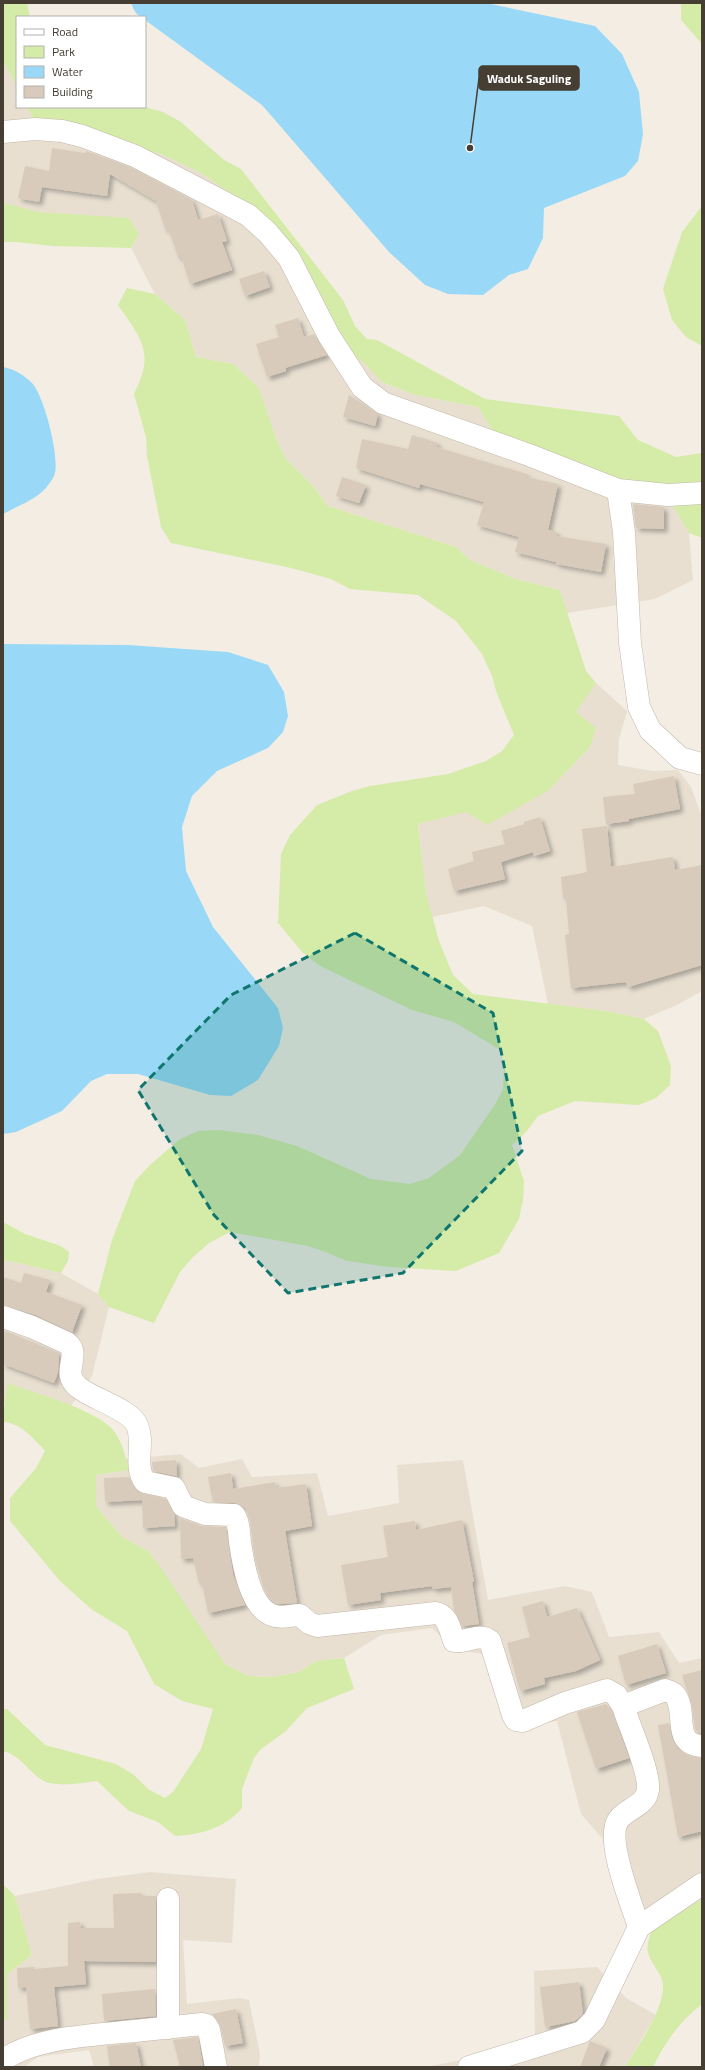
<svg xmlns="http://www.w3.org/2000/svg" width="705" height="2070" font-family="'Titillium Web',sans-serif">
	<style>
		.residential { fill: #e8dfd1 }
		.green { fill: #d4eca8 }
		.water { fill: #99d9f7 }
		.building { fill: #d9cbbb; filter: url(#shadow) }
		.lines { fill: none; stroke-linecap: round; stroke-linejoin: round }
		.street-casing { stroke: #c3b7a8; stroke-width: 23 }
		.street { stroke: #fff; stroke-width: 22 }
		.marked { fill: #0f766e; fill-opacity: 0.2; stroke: #0f766e; stroke-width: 3; stroke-dasharray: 8 5; stroke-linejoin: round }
		.leader { fill: none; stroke: #463d33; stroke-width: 1.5 }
		.callout-dot { fill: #463d33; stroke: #fff; stroke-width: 1.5 }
		.callout { fill: #463d33; stroke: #463d33; stroke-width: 1.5 }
		.callout-label { font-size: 12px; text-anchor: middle; font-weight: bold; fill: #fff }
	</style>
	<defs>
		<filter id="shadow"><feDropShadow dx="3.5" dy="3.5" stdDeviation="2" flood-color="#0004"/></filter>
	</defs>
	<rect width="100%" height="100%" fill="#f4ede4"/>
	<!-- residential -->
	<path class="residential" d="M 3,60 L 17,87 L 17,107 L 27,107 L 35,121 L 161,154 L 203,174 L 261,216 L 361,359 L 382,382 L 415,395 L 478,407 L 509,457 L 661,486 L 689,533 L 693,580 L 655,599 L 567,613 L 560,590 L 516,579 L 470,560 L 456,547 L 328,506 L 313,486 L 286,459 L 277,441 L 259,388 L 233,364 L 196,357 L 185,320 L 155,294 L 131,248 L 139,234 L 8,206 L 3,203 Z
		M 596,683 L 627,711 L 619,739 L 618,765 L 653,771 L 678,770 L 691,787 L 702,817 L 702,991 L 677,1005 L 644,1019 L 606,1011 L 548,1004 L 532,926 L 484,906 L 432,917 L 426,893 L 418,824 L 549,790 L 590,747 L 575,712 Z
		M 9,1261 L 61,1273 L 98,1294 L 109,1307 L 92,1376 L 71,1406 L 9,1384 L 6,1400 L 3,1404 L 3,1262 Z
		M 181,1454 L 199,1468 L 242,1459 L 252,1477 L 317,1473 L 328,1516 L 399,1503 L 397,1465 L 463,1460 L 488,1600 L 565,1586 L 592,1592 L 609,1637 L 659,1632 L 679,1663 L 702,1658 L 702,1899 L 651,1931 L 629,1922 L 602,1838 L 581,1814 L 557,1721 L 509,1729 L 488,1655 L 453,1649 L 432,1628 L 381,1635 L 344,1658 L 316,1661 L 299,1672 L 272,1677 L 248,1676 L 225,1664 L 160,1566 L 148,1551 L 122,1537 L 96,1506 L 96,1475 L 128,1470 L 126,1459 Z
		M 150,1872 L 236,1879 L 232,1943 L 183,1940 L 187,2004 L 239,1998 L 249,2000 L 260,2054 L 259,2067 L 94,2067 L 89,2050 L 38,2057 L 24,2067 L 3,2067 L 3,2020 L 7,2019 L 7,1974 L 32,1955 L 15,1896 L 97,1879 Z
		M 597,1967 L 626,1998 L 656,2015 L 625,2067 L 426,2067 L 497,2053 L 535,2037 L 534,1971 Z"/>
	<!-- green -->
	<path class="green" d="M 3,3 L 27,3 L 30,17 L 17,17 L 17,87 L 3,60 Z
		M 681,3 L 702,3 L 702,44 L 681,20 Z
		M 27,107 L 145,107 L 163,112 L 181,122 L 224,160 L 241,169 L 343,300 L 355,326 L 367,339 L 377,340 L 485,399 L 619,416 L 638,440 L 676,457 L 702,453 L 702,538 L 689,533 L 661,486 L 604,496 L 509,457 L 478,407 L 415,395 L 382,382 L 361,360 L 355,359 L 261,216 L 203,174 L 161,154 L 35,121 Z
		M 3,203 L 39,212 L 129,218 L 139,234 L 131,248 L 53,246 L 16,242 L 3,242 Z
		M 702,206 L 702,346 L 686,337 L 672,320 L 663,289 L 682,232 Z
		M 127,288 L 155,294 L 185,320 L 196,357 L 233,364 L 259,388 L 277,441 L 286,459 L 313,486 L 328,506 L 456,547 L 470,560 L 516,579 L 560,590 L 586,671 L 596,683 L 576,712 L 596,728 L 590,747 L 549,790 L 487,825 L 466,812 L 418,824 L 426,893 L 439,941 L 453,975 L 473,994 L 606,1011 L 644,1019 L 658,1031 L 671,1066 L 670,1085 L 656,1098 L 639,1105 L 575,1101 L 538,1116 L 526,1132 L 512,1145 L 524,1181 L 523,1200 L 519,1219 L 499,1253 L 456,1271 L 389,1267 L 347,1261 L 328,1253 L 308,1246 L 230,1232 L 209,1243 L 192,1258 L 180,1272 L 154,1323 L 109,1307 L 98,1294 L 112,1240 L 135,1181 L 150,1165 L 180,1139 L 198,1131 L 219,1130 L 258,1135 L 297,1146 L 371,1179 L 410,1184 L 429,1178 L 460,1155 L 494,1106 L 503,1090 L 504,1070 L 502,1051 L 454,1022 L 412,1010 L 320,966 L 303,953 L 278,923 L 281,854 L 290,835 L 317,805 L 352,791 L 370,786 L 448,774 L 486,761 L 502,751 L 514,735 L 497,694 L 492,676 L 482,654 L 456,621 L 418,595 L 350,589 L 331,579 L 291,568 L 171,543 L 161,527 L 147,456 L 146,437 L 134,394 C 155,352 142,340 118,305 Z
		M 3,1222 L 25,1234 L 61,1246 L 69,1252 L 68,1261 L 61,1273 L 9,1261 L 3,1262 Z
		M 8,1383 C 34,1393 97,1410 113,1430 C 122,1441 125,1455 129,1470 L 96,1475 L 96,1506 L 122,1537 L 148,1551 L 160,1566 L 225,1664 L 248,1676 L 272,1677 L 299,1672 L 316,1661 L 344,1658 L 354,1689 L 307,1708 L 286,1731 L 260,1750 L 254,1758 L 242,1789 L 242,1808 C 225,1828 200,1835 175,1836 L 158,1822 L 129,1811 L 97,1781 C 83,1783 54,1788 42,1780 C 28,1771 20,1755 3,1751 L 3,1709 L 7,1709 L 45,1745 L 116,1764 L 134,1775 L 148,1789 L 165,1798 L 173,1792 L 201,1749 L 213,1709 L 182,1701 L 154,1684 L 127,1631 L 91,1609 L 60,1581 L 10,1521 L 10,1498 L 36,1468 L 45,1451 C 34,1439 21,1423 3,1422 C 3,1408 6,1397 8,1383 Z
		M 3,1884 L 15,1896 L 32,1955 L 7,1974 L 7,2019 L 3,2020 Z
		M 702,1899 L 702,2004 C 680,2021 665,2042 653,2067 L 625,2067 C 638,2045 663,2012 663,1986 C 663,1973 650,1964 648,1952 C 646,1946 650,1937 651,1931 Z"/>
	<!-- water -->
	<path class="water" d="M 131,3 L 486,3 L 595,26 L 622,54 L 639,92 L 643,134 L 638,161 L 625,176 L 544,208 L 543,238 L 528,269 L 509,275 L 483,295 L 448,294 L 425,285 L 389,252 L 262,105 L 145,20 L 145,17 C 136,17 134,10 131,3 Z
		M 3,367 C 14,369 24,375 32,383 C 44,395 61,461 54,476 C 43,498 23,503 3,514 Z
		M 3,644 L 128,645 L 228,652 L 268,665 L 284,692 L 288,716 L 283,732 L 268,748 L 217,771 L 192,796 L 182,827 L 186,871 L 213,927 L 278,1008 L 283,1028 L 279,1046 L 258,1080 L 231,1096 L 210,1095 L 138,1074 L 107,1074 L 91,1081 L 62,1111 L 16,1132 L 3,1134 Z"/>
	<!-- building -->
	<path class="building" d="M 52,148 L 85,153 L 86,151 L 130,167 L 192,200 L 198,220 L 218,214 L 227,241 L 222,242 L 232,270 L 190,284 L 181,256 L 178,257 L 168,228 L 165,229 L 156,201 L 110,174 L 107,196 L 42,187 L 39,202 L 18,198 L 25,166 L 49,171 Z
		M 264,271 L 270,287 L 245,296 L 239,279 Z
		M 298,318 L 304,337 L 314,334 L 327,355 L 285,368 L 286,371 L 267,377 L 256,344 L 279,337 L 275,325 Z
		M 349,395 L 378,414 L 375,426 L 343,417 Z
		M 412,435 L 438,443 L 436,447 L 527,474 L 526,477 L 558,484 L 548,530 L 557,532 L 556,536 L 606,544 L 601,572 L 556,564 L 556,562 L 515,552 L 519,537 L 477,525 L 484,502 L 420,484 L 419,488 L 356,468 L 362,439 L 408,449 Z
		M 342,477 L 366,485 L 359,503 L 336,496 Z
		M 633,504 L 664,507 L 664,529 L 636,528 Z
		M 674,776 L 680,809 L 629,819 L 629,821 L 606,824 L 603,797 L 635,794 L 633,784 Z
		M 540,817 L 550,851 L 534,856 L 533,852 L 501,862 L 505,879 L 454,891 L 448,869 L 474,861 L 472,852 L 505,844 L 501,831 L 524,824 L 524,822 Z
		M 607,826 L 611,867 L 673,857 L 675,870 L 702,865 L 702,965 L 628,987 L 626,982 L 571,988 L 565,935 L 569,934 L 566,898 L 563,898 L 561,877 L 587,872 L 582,829 Z
		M 24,1273 L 50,1280 L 46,1292 L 82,1305 L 72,1332 L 36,1315 L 3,1305 L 3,1277 L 21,1283 Z
		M 5,1331 L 59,1353 L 58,1372 L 54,1383 L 3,1364 L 3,1338 Z
		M 176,1460 L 177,1476 L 153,1471 L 152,1462 Z
		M 231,1473 L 233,1489 L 275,1482 L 276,1488 L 306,1484 L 312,1526 L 285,1531 L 297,1603 L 277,1604 L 268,1596 L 264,1589 L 255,1559 L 250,1521 L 245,1508 L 235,1503 L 213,1502 L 208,1477 Z
		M 129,1477 L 138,1492 L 166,1499 L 174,1514 L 175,1526 L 143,1528 L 142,1500 L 105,1502 L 104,1478 Z
		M 180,1518 L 201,1526 L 226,1527 L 233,1575 L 245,1605 L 208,1613 L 202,1583 L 199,1583 L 193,1558 L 181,1559 Z
		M 462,1520 L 474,1582 L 472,1582 L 479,1624 L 462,1626 L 454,1610 L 451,1587 L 433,1589 L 432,1586 L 380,1593 L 381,1600 L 348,1605 L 341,1565 L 388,1557 L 383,1526 L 415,1521 L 416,1530 Z
		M 543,1601 L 547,1617 L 577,1608 L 600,1660 L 576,1671 L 544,1678 L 545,1684 L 520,1691 L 507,1643 L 530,1637 L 522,1607 Z
		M 657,1644 L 666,1673 L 626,1685 L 618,1656 Z
		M 702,1670 L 702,1733 L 698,1732 L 695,1729 L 692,1706 L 682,1675 Z
		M 606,1704 L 612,1711 L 629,1758 L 596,1769 L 577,1712 Z
		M 669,1723 L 672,1738 L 678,1749 L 689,1756 L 702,1758 L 702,1831 L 678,1837 L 658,1725 Z
		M 141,1893 L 141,1896 L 156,1896 L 156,1962 L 84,1961 L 86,1984 L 54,1987 L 58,2026 L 30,2029 L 26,1987 L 18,1988 L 17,1968 L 34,1967 L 34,1969 L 68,1966 L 68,1923 L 80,1922 L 81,1928 L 114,1928 L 113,1894 Z
		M 579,1982 L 583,2014 L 575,2021 L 545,2027 L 540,1987 Z
		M 155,1989 L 156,2016 L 104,2021 L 102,1994 Z
		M 236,2009 L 243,2043 L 225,2046 L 220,2024 L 212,2014 Z
		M 198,2037 L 203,2067 L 180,2067 L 173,2040 Z
		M 590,2041 L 607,2048 L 599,2067 L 580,2067 Z
		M 136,2043 L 141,2067 L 110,2067 L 107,2046 Z"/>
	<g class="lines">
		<defs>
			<path id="street" d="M 3,132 L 35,129 L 62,131 L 82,136 L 135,156 L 248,215 L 268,233 L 289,258 L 329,336 L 362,387 L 383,403 L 529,455 L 618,490 L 624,532 L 630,643 L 639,707 L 650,730 L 680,758 L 702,764
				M 618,490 L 668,495 L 702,493
				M 3,1317 L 32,1327 L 67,1343 C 82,1354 60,1373 78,1387 C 92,1399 130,1409 137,1425 C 145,1443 133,1465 145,1482 L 174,1488 L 183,1506 L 205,1514 L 234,1515 C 239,1522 239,1533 240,1542 C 243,1563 250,1607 272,1615 C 281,1619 291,1615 300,1615 L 309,1623 L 317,1626 L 436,1613 C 448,1615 450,1630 454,1641 C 467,1643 480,1632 490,1641 L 513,1715 L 516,1720 L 523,1721 L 565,1703 L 607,1690 L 616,1695 L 623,1706
				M 168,1899 L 168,2028
				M 639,1927 C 632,1905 604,1838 619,1819 C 628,1808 646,1805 648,1790 C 650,1771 629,1726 623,1706 L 665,1690 C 668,1691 672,1692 674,1694 C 689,1710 670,1744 702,1746
				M 3,2060 C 39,2035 101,2035 144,2030 C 164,2028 183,2026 202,2024 L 206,2025 L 209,2030 L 216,2067
				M 469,2067 L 582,2032 L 594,2020 L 639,1927 L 702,1884"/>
		</defs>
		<!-- street casing -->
		<use href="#street" class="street-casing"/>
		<!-- street -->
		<use href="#street" class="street"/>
	</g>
	<!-- marked area -->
	<path class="marked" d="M 355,933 L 493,1013 L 522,1151 L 403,1273 L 288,1293 L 214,1215 L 138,1090 L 231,995 Z"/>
	<!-- callouts -->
	<path class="leader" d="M470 148L479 78"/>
	<circle class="callout-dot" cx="470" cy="148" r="4"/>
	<rect class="callout" x="479" y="66" width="100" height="24" rx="4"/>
	<g class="callout-label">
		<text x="529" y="83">Waduk Saguling</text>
	</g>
	<!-- border -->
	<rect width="705" height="2070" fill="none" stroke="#463d33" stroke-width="8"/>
	<!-- legend -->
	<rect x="16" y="16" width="130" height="92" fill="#ffffff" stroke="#b5b1ad"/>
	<rect x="24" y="29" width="20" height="6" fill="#ffffff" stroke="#b5b1ad"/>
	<text x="52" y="36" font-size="12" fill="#463d33">Road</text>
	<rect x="24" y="46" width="20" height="12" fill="#d4eca8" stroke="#b5b1ad"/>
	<text x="52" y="56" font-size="12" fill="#463d33">Park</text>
	<rect x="24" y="66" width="20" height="12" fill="#99d9f7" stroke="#b5b1ad"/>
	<text x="52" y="76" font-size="12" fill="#463d33">Water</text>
	<rect x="24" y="86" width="20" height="12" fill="#d9cbbb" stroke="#b5b1ad"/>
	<text x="52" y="96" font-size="12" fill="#463d33">Building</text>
</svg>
